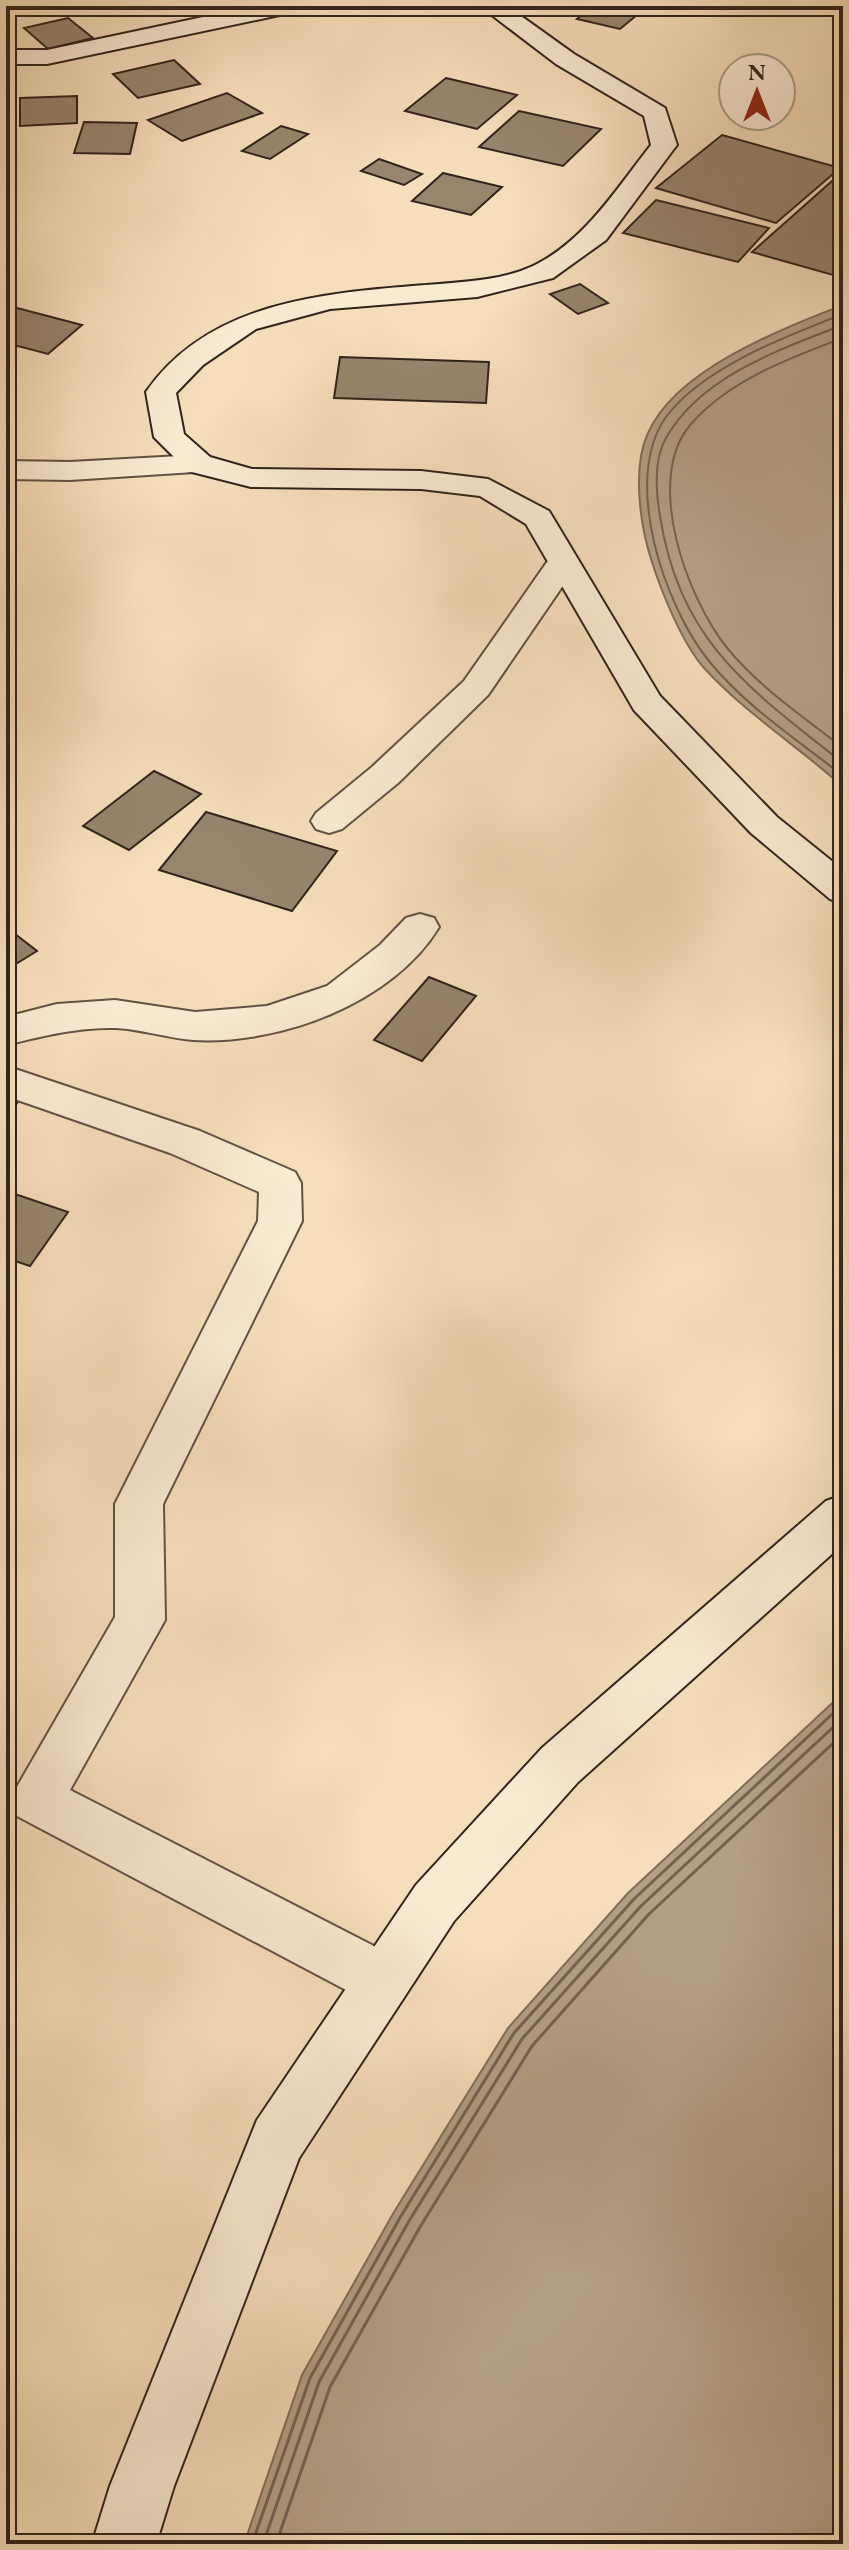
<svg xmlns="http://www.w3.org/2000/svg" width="849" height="2550" font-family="'EB Garamond',serif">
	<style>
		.water { fill: #b39f84; stroke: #7f6e5a; stroke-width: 2 }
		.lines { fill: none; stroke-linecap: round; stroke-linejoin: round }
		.shore-far1 { stroke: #726250; stroke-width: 2 }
		.shore { stroke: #726250; stroke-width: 3 }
		.building { fill: #97856e; stroke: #30251b; stroke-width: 2 }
		.street-casing { stroke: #625343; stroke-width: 4 }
		.secondary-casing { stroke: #30251b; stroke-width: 4 }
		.street { fill: #f9ead2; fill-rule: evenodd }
		.secondary { fill: #f9ead2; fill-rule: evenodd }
	</style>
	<rect width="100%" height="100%" fill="#f6deba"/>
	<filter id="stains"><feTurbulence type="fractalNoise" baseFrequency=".0025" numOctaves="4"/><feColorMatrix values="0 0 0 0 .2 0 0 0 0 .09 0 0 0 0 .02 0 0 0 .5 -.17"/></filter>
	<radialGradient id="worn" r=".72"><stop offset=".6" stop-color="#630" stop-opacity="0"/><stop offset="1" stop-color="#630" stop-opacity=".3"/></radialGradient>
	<!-- water -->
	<path class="water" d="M 843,305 L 843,787 C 798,746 745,713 704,668 C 682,643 661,591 651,559 C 640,524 632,467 648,433 C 676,369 782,329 843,305 Z
		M 843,1693 L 843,2544 L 244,2544 L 302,2375 L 394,2212 L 508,2028 L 628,1893 Z"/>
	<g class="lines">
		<!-- shore-far1 -->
		<path class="shore-far1" d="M 843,314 C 787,336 703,367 666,417 C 621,480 665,607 709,661 C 746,707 798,740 843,776
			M 843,325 C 781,349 701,376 666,438 C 653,460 656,492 660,516 C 680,643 750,689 843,763
			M 843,338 C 790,358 729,380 691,424 C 643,479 687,599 728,649 C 760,688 804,717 843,748"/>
		<!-- shore -->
		<path class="shore" d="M 252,2544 L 310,2378 L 401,2216 L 514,2033 L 634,1899 L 843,1704
			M 263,2544 L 319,2382 L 409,2221 L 522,2039 L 641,1906 L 843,1718
			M 276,2544 L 330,2387 L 420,2227 L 532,2046 L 649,1914 L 843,1734"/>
	</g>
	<!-- building -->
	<path class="building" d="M 593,6 L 625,6 L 643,10 L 620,29 L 577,19 Z
		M 68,18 L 93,38 L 48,49 L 24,28 Z
		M 174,60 L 200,84 L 138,98 L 113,74 Z
		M 446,78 L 517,95 L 477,129 L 405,111 Z
		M 227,93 L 262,113 L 182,141 L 148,120 Z
		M 77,96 L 77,123 L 20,126 L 20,98 Z
		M 519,111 L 601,129 L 563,166 L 479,147 Z
		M 84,122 L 137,123 L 130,154 L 74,153 Z
		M 281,126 L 308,134 L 270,159 L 242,151 Z
		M 722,135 L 840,168 L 776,223 L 656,188 Z
		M 379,159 L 422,174 L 404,185 L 361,171 Z
		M 443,173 L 502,187 L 471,215 L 412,201 Z
		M 840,174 L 843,175 L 843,266 L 833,275 L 752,252 Z
		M 656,200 L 769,228 L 738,262 L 623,233 Z
		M 580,284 L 608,303 L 578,314 L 550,294 Z
		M 17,308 L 82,325 L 48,354 L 6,343 L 6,317 Z
		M 340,357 L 489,362 L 486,403 L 334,398 Z
		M 154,771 L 201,794 L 129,850 L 83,826 Z
		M 206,812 L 337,851 L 292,911 L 159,870 Z
		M 6,927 L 37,951 L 6,970 Z
		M 429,977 L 476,996 L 422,1061 L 374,1040 Z
		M 6,1087 L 24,1092 L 6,1120 Z
		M 6,1191 L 68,1212 L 30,1266 L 6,1258 Z"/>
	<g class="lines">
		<defs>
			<path id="street" d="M 199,455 L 210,457 L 214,464 L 210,471 L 70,480 L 6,479 L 6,461 L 70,462 Z
				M 563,552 L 574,555 L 579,562 L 488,695 L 398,783 L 342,829 L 329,833 L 316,829 L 311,821 L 316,813 L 372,767 L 464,681 L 552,555 Z
				M 420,914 L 434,918 L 439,927 C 393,1003 280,1045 193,1040 C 167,1038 141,1029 115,1028 C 78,1027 42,1036 6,1045 L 6,1017 L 57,1004 L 115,1000 L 195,1012 L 267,1006 L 327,986 L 380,945 L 406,918 Z
				M 6,1066 L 200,1131 L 295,1172 L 301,1183 L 302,1221 L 163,1504 L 165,1620 L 70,1790 L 403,1961 L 411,1980 L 403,1999 L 383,2007 L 363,1999 L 17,1816 L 10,1799 L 115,1617 L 115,1504 L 258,1221 L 259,1192 L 170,1153 L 6,1096 Z"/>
			<path id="secondary" d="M 255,6 L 301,6 L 289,13 L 47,64 L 6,64 L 6,50 L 47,50 Z
				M 480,6 L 507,6 L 574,54 L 665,108 L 677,145 L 673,150 L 606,240 L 553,278 L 477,297 L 330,309 L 256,329 L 203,365 L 176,393 L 184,434 L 210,457 L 252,469 L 421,471 L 488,479 L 549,511 L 660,696 L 777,817 L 843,870 L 843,903 L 830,899 L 751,833 L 634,710 L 526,524 L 480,496 L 421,489 L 251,487 L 188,471 L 154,437 L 146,392 C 209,301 325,293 426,285 C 460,282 501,281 533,266 C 585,241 617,188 651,145 L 644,116 L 556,64 Z
				M 843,1495 L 843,1544 L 578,1782 L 454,1921 L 299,2158 L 174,2486 L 156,2544 L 92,2544 L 110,2486 L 257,2120 L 416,1885 L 542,1748 L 826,1501 Z"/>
		</defs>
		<!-- street casing -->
		<use href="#street" class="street-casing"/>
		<!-- secondary casing -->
		<use href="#secondary" class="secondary-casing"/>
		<!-- street -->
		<use href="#street" class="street"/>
		<!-- secondary -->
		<use href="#secondary" class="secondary"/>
	</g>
	<!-- margin -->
	<rect width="849" height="2550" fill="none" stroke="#f6deba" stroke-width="32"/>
	<rect x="8" y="8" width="833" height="2534" fill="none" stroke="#30251b" stroke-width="4"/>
	<rect x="16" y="16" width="817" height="2518" fill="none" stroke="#30251b" stroke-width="2"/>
	<!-- north arrow -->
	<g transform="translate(757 92)"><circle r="38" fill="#f9ead2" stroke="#a99b89" stroke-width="2"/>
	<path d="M0-6L14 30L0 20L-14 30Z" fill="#8f2418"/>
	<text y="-12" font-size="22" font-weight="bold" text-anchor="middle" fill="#30251b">N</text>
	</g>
	<rect width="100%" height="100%" filter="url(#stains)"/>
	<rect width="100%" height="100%" fill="url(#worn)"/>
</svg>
